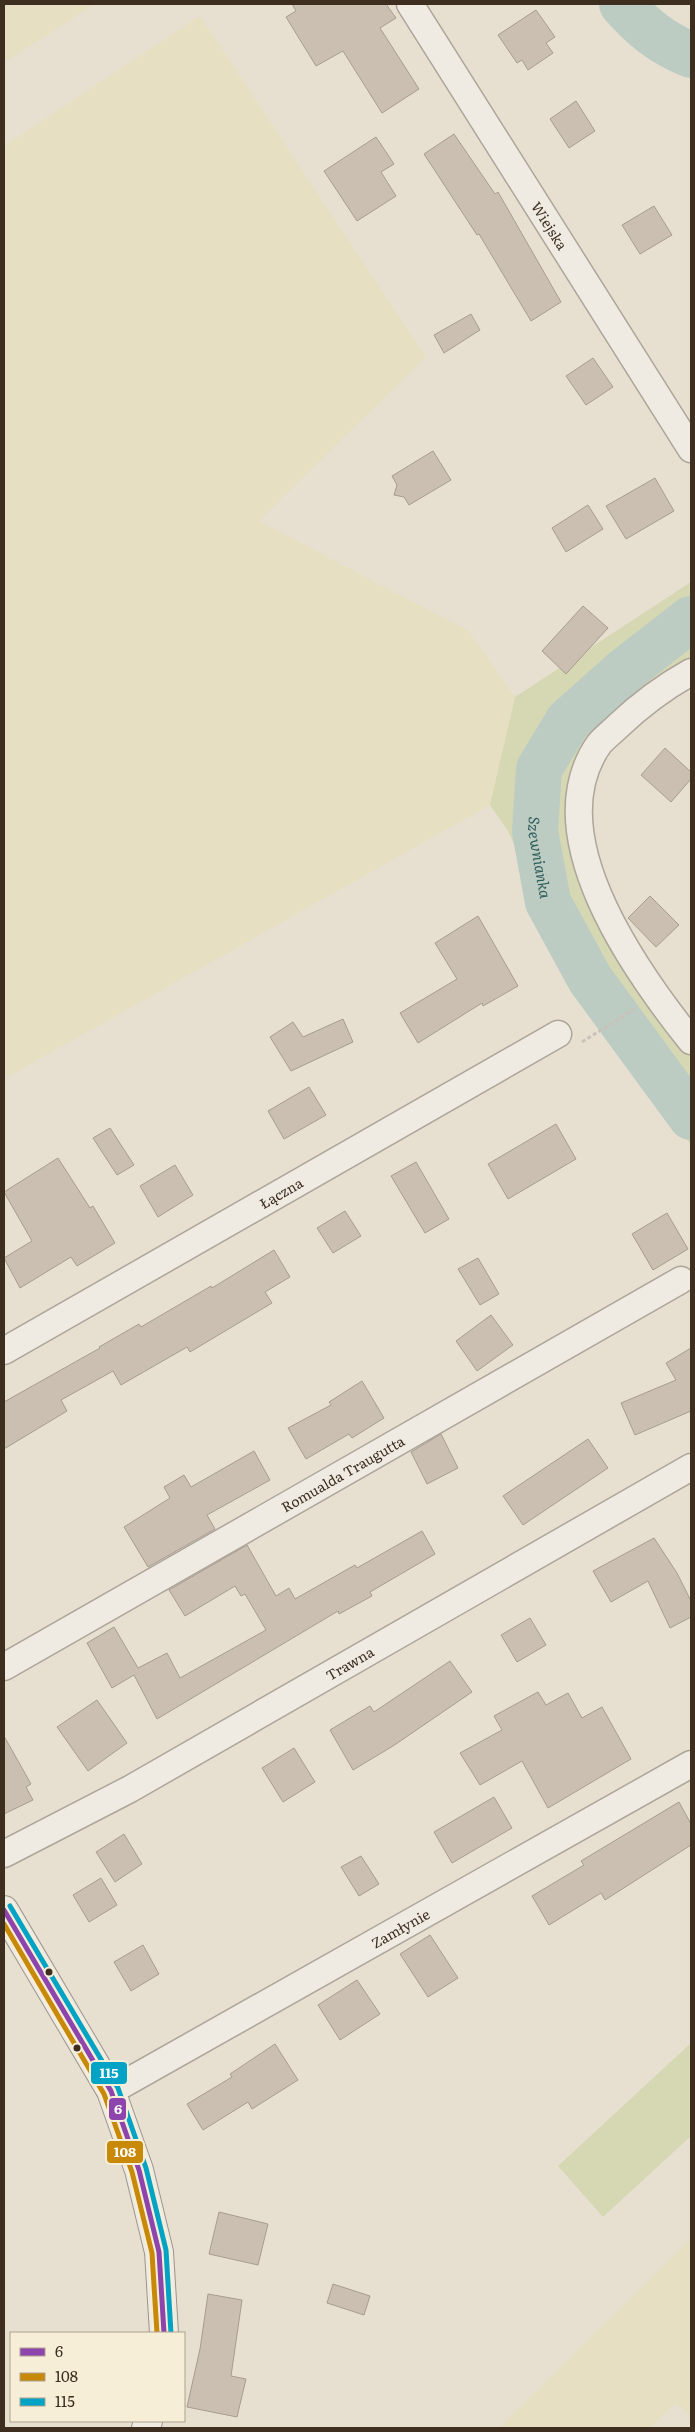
<svg xmlns="http://www.w3.org/2000/svg" width="695" height="2432" font-family="Literata,serif">
	<style>
		.farmland { fill: #e6dfc2 }
		.green { fill: #d6d7b3 }
		.lines { fill: none; stroke-linecap: round; stroke-linejoin: round }
		.river { stroke: #bcccc2; stroke-width: 46 }
		.building { fill: #cbbfb2; stroke: #a89c90 }
		.minor-casing { stroke: #ada599; stroke-width: 29 }
		.secondary-casing { stroke: #9c958a; stroke-width: 30 }
		.path { stroke: #c8c2b9; stroke-width: 3; stroke-dasharray: 4 2.5; stroke-linecap: butt }
		.minor { stroke: #efebe3; stroke-width: 26 }
		.secondary { stroke: #efebe3; stroke-width: 28 }
		.bus-1-casing { stroke: #f7eed8; stroke-width: 9 }
		.bus-2-casing { stroke: #f7eed8; stroke-width: 9 }
		.bus-3-casing { stroke: #f7eed8; stroke-width: 9 }
		.bus-1 { stroke: #8e44ad; stroke-width: 5 }
		.bus-2 { stroke: #c88808; stroke-width: 5 }
		.bus-3 { stroke: #03a3c5; stroke-width: 5 }
		.bus-dot { fill: #3d2e20; stroke: #f7eed8; stroke-width: 2 }
		.labels { text-anchor: middle; dominant-baseline: central; stroke-width: 4; stroke-linejoin: round; paint-order: stroke }
		.street-label { font-size: 14px; fill: #3d2e20; stroke: #f7eed8 }
		.water-label { font-size: 15px; font-style: italic; fill: #2f5d5a; stroke: #f7eed8 }
		.line-badge { stroke: #f7eed8; stroke-width: 2 }
		.badge-label { font-size: 14px; text-anchor: middle; font-weight: bold; fill: #fff }
	</style>
	<rect width="100%" height="100%" fill="#e7e0d1"/>
	<!-- farmland -->
	<path class="farmland" d="M 4,4 L 95,4 L 4,63 Z
		M 200,16 L 426,357 L 259,521 L 469,631 L 515,697 L 490,805 L 4,1079 L 4,146 Z
		M 691,2238 L 691,2416 L 675,2403 L 650,2428 L 499,2428 Z"/>
	<!-- green -->
	<path class="green" d="M 691,582 L 691,662 L 584,748 L 579,875 L 625,973 L 691,1051 L 691,1145 L 591,1011 L 508,831 L 490,805 L 515,697 Z
		M 691,2043 L 691,2136 L 603,2217 L 558,2166 Z"/>
	<g class="lines">
		<!-- river -->
		<g class="river">
			<path d="M 622,4 C 643,28 662,43 691,55"/>
			<path id="s1" d="M 691,619 L 624,671 L 568,721 L 539,769 L 535,831 L 548,902 L 590,979 L 691,1117"/>
		</g>
	</g>
	<!-- building -->
	<path class="building" d="M 292,4 L 386,4 L 396,18 L 380,28 L 419,89 L 382,113 L 343,51 L 316,66 L 286,17 L 296,11 Z
		M 536,10 L 555,37 L 546,43 L 553,53 L 528,70 L 522,60 L 517,63 L 498,35 Z
		M 576,101 L 595,131 L 569,148 L 550,119 Z
		M 454,134 L 495,194 L 498,192 L 561,302 L 531,321 L 479,234 L 477,235 L 424,154 Z
		M 376,137 L 394,164 L 381,172 L 396,196 L 357,221 L 324,171 Z
		M 654,206 L 672,235 L 640,254 L 622,225 Z
		M 471,314 L 480,330 L 444,353 L 434,335 Z
		M 593,358 L 613,387 L 586,405 L 566,376 Z
		M 433,451 L 451,480 L 409,505 L 404,497 L 394,495 L 397,485 L 392,476 Z
		M 655,478 L 674,511 L 626,539 L 606,506 Z
		M 588,505 L 603,529 L 566,552 L 552,528 Z
		M 583,606 L 608,628 L 566,674 L 542,651 Z
		M 665,748 L 691,772 L 691,779 L 671,802 L 641,775 Z
		M 650,896 L 679,925 L 656,947 L 628,918 Z
		M 478,916 L 518,986 L 483,1006 L 482,1003 L 418,1043 L 400,1013 L 457,979 L 435,943 Z
		M 343,1019 L 353,1042 L 291,1071 L 270,1037 L 293,1022 L 303,1037 Z
		M 309,1087 L 326,1115 L 284,1139 L 268,1111 Z
		M 556,1124 L 576,1159 L 508,1199 L 488,1164 Z
		M 110,1128 L 134,1165 L 117,1175 L 93,1138 Z
		M 58,1158 L 90,1208 L 93,1206 L 115,1243 L 77,1266 L 71,1257 L 20,1288 L 4,1258 L 32,1241 L 4,1192 Z
		M 416,1162 L 449,1219 L 425,1233 L 391,1176 Z
		M 175,1165 L 193,1195 L 158,1217 L 140,1186 Z
		M 345,1211 L 361,1236 L 333,1253 L 317,1228 Z
		M 667,1213 L 688,1249 L 653,1270 L 632,1234 Z
		M 274,1250 L 290,1277 L 265,1292 L 272,1303 L 190,1352 L 187,1347 L 121,1385 L 113,1371 L 61,1400 L 67,1411 L 4,1449 L 4,1402 L 100,1348 L 99,1347 L 139,1324 L 141,1327 L 211,1286 L 212,1288 Z
		M 478,1258 L 499,1294 L 480,1305 L 458,1269 Z
		M 491,1315 L 513,1345 L 477,1371 L 456,1341 Z
		M 691,1348 L 691,1411 L 635,1435 L 621,1403 L 676,1380 L 666,1363 Z
		M 362,1381 L 384,1418 L 352,1438 L 349,1434 L 306,1459 L 288,1428 L 331,1405 L 329,1402 Z
		M 441,1434 L 458,1468 L 427,1484 L 411,1452 Z
		M 588,1439 L 608,1468 L 523,1525 L 503,1496 Z
		M 254,1451 L 270,1480 L 207,1515 L 215,1529 L 148,1567 L 124,1527 L 170,1498 L 164,1487 L 184,1475 L 191,1487 Z
		M 422,1531 L 435,1554 L 370,1592 L 372,1596 L 339,1614 L 338,1611 L 157,1719 L 134,1675 L 112,1688 L 87,1643 L 114,1627 L 138,1668 L 167,1653 L 180,1678 L 266,1630 L 245,1594 L 241,1596 L 235,1586 L 185,1616 L 169,1590 L 247,1545 L 276,1596 L 289,1588 L 295,1599 L 355,1565 L 357,1568 Z
		M 654,1538 L 677,1573 L 691,1601 L 691,1617 L 670,1628 L 648,1581 L 611,1602 L 593,1571 Z
		M 530,1618 L 546,1645 L 517,1662 L 501,1635 Z
		M 450,1661 L 472,1692 L 393,1746 L 353,1770 L 330,1730 L 370,1706 L 374,1712 Z
		M 538,1692 L 546,1705 L 568,1693 L 582,1718 L 602,1707 L 631,1759 L 548,1808 L 522,1761 L 480,1785 L 460,1753 L 502,1730 L 494,1716 Z
		M 97,1700 L 127,1743 L 88,1771 L 57,1727 Z
		M 4,1736 L 31,1784 L 26,1787 L 33,1800 L 4,1814 Z
		M 294,1748 L 315,1782 L 283,1802 L 262,1768 Z
		M 494,1797 L 512,1828 L 452,1863 L 434,1832 Z
		M 679,1802 L 691,1824 L 691,1845 L 605,1900 L 601,1893 L 549,1925 L 532,1896 L 584,1865 L 581,1861 Z
		M 124,1834 L 142,1864 L 115,1882 L 96,1852 Z
		M 361,1856 L 379,1884 L 359,1896 L 341,1867 Z
		M 101,1878 L 117,1905 L 89,1922 L 73,1895 Z
		M 430,1935 L 458,1978 L 428,1997 L 400,1954 Z
		M 143,1945 L 159,1974 L 131,1991 L 114,1962 Z
		M 357,1980 L 380,2014 L 340,2040 L 318,2005 Z
		M 275,2044 L 298,2080 L 252,2109 L 248,2102 L 203,2130 L 187,2104 L 232,2077 L 230,2074 Z
		M 219,2212 L 268,2224 L 258,2265 L 209,2254 Z
		M 333,2284 L 370,2296 L 364,2315 L 327,2303 Z
		M 208,2294 L 242,2300 L 231,2376 L 246,2379 L 237,2417 L 187,2407 L 200,2349 Z"/>
	<g class="lines">
		<defs>
			<g id="minor">
				<path id="s2" d="M 410,4 L 691,449"/>
				<path d="M 691,1041 C 636,972 536,834 599,744 C 604,738 612,732 618,726 C 641,704 664,687 691,672"/>
				<path id="s3" d="M 4,1351 L 558,1034"/>
				<path id="s4" d="M 4,1667 L 681,1280"/>
				<path id="s5" d="M 4,1854 L 130,1789 L 691,1467"/>
				<path id="s6" d="M 111,2091 L 691,1764"/>
			</g>
			<path id="secondary" d="M 4,1910 L 111,2091 L 139,2170 L 159,2252 L 164,2333
				M 146,2428 L 148,2421"/>
		</defs>
		<!-- minor casing -->
		<use href="#minor" class="minor-casing"/>
		<!-- secondary casing -->
		<use href="#secondary" class="secondary-casing"/>
		<!-- path -->
		<path class="path" d="M 582,1042 L 636,1008"/>
		<!-- minor -->
		<use href="#minor" class="minor"/>
		<!-- secondary -->
		<use href="#secondary" class="secondary"/>
		<defs>
			<path id="bus-1" d="M 4,1910 L 111,2091 L 139,2170 L 159,2252 L 164,2333"/>
			<path id="bus-2" d="M 4,1924 L 104,2094 L 132,2172 L 152,2253 L 157,2333"/>
			<path id="bus-3" d="M 10,1906 L 118,2088 L 146,2168 L 166,2250 L 171,2333"/>
		</defs>
		<!-- bus-1 casing -->
		<use href="#bus-1" class="bus-1-casing"/>
		<!-- bus-2 casing -->
		<use href="#bus-2" class="bus-2-casing"/>
		<!-- bus-3 casing -->
		<use href="#bus-3" class="bus-3-casing"/>
		<!-- bus-1 -->
		<use href="#bus-1" class="bus-1"/>
		<!-- bus-2 -->
		<use href="#bus-2" class="bus-2"/>
		<!-- bus-3 -->
		<use href="#bus-3" class="bus-3"/>
	</g>
	<!-- markers -->
	<g class="bus-dot">
		<circle cx="49" cy="1972" r="4.5"/>
		<circle cx="77" cy="2048" r="4.5"/>
	</g>
	<g class="labels">
		<!-- street labels -->
		<g class="street-label">
			<text stroke="none"><textPath href="#s2" startOffset="262">Wiejska</textPath></text>
			<text stroke="none"><textPath href="#s3" startOffset="319">Łączna</textPath></text>
			<text stroke="none"><textPath href="#s4" startOffset="390">Romualda Traugutta</textPath></text>
			<text stroke="none"><textPath href="#s5" startOffset="395">Trawna</textPath></text>
			<text stroke="none"><textPath href="#s6" startOffset="332">Zamłynie</textPath></text>
		</g>
		<!-- water labels -->
		<g class="water-label">
			<text stroke="none"><textPath href="#s1" startOffset="305">Szewnianka</textPath></text>
		</g>
	</g>
	<g class="line-badge">
		<rect x="90" y="2061" width="38" height="24" rx="5" fill="#03a3c5"/>
		<rect x="108" y="2097" width="19" height="24" rx="5" fill="#8e44ad"/>
		<rect x="106" y="2140" width="38" height="24" rx="5" fill="#c88808"/>
	</g>
	<g class="badge-label">
		<text x="109" y="2078">115</text>
		<text x="118" y="2114">6</text>
		<text x="125" y="2157">108</text>
	</g>
	<!-- border -->
	<rect width="695" height="2432" fill="none" stroke="#3d2e20" stroke-width="10"/>
	<!-- legend -->
	<rect x="10" y="2332" width="175" height="90" fill="#f7eed8" stroke="#ada18e"/>
	<rect x="20" y="2348" width="25" height="8" fill="#8e44ad" stroke="#ada18e"/>
	<text x="55" y="2357" font-size="15" fill="#3d2e20">6</text>
	<rect x="20" y="2373" width="25" height="8" fill="#c88808" stroke="#ada18e"/>
	<text x="55" y="2382" font-size="15" fill="#3d2e20">108</text>
	<rect x="20" y="2398" width="25" height="8" fill="#03a3c5" stroke="#ada18e"/>
	<text x="55" y="2407" font-size="15" fill="#3d2e20">115</text>
</svg>
